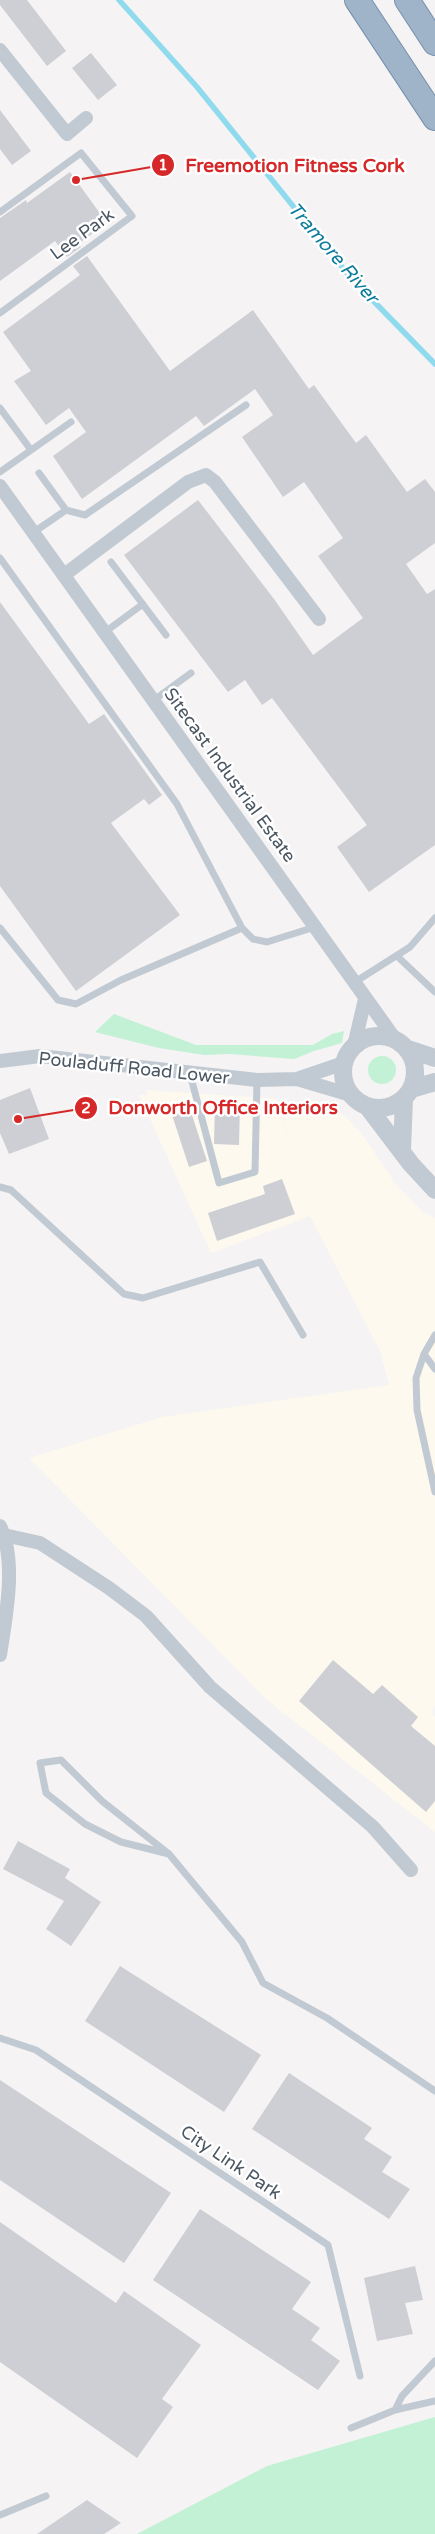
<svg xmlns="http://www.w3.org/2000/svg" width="435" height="2534" font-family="'Varela Round',sans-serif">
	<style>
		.commercial { fill: #fdf9ef }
		.green { fill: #c3f1d5 }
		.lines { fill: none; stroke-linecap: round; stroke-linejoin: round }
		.stream { stroke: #90daee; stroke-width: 5.5 }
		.building { fill: #cdcfd5 }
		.trunk-casing { stroke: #7690ad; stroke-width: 26 }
		.service { stroke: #c1cad2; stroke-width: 7 }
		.minor { stroke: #c1cad2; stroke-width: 14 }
		.tertiary { stroke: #c1cad2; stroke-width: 18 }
		.trunk { stroke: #9fb4c9; stroke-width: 24 }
		.labels { text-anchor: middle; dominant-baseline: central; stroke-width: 5; stroke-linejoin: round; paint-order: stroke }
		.street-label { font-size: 18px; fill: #4a5661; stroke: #fff }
		.water-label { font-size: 19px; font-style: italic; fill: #0c7c9b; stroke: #fff }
		.leader { fill: none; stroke: #d62828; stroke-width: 2 }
		.callout-dot { fill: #d62828; stroke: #fff; stroke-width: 2 }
		.mark-label { font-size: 15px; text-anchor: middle; font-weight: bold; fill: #fff }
		.callout-label { font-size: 19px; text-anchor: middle; font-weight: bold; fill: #d62828; stroke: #fff; stroke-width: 5; stroke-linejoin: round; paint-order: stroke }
	</style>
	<rect width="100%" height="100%" fill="#f5f3f3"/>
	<!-- commercial -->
	<path class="commercial" d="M 146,1090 L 277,1099 L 293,1159 L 281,1110 L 304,1101 L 315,1101 L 328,1106 L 346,1117 L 362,1134 L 395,1183 L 423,1212 L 435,1218 L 435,1706 L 432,1713 L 435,1716 L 435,1832 L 266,1699 L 29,1458 L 162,1417 L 389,1385 L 380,1351 L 310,1216 L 211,1253 L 139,1095 L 148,1095 Z"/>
	<!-- green -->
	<path class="green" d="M 114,1014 L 196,1045 L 313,1045 L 332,1034 L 344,1031 L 342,1043 L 314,1051 L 294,1059 L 229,1054 L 204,1055 L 159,1048 L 95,1032 Z
		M368 1070a14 14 0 1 1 28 0a14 14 0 1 1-28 0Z
		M 435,2417 L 435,2534 L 137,2534 L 267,2466 Z"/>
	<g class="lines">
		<!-- stream -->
		<path class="stream" d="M 119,0 L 197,87 L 351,278 L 435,364"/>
	</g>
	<!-- building -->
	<path class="building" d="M 0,0 L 27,0 L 66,51 L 47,66 L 0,5 Z
		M 91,53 L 117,85 L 98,100 L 72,68 Z
		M 0,110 L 31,151 L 12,165 L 0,149 Z
		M 70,172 L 107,223 L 78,244 L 81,247 L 67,257 L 55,241 L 0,281 L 0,218 L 26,200 L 27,203 Z
		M 87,256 L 170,371 L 253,310 L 309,389 L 314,385 L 356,443 L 366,435 L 407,492 L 425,479 L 435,492 L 435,543 L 406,564 L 427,594 L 435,589 L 435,845 L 369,892 L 337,847 L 367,825 L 272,698 L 262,705 L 245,680 L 228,692 L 124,555 L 198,500 L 274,599 L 313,655 L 363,618 L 318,556 L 343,538 L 304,482 L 283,497 L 242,437 L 273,415 L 255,389 L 204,426 L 196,416 L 82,499 L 53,456 L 86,432 L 69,408 L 46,425 L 14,381 L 31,371 L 3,332 L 80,275 L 73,266 Z
		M 0,602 L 89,724 L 104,714 L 162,795 L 149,805 L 144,799 L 111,823 L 180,915 L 76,991 L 0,886 Z
		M 30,1088 L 49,1139 L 9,1154 L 0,1133 L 0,1100 Z
		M 215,1103 L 240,1104 L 239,1145 L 214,1144 Z
		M 190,1109 L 207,1161 L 189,1167 L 172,1115 Z
		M 282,1179 L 295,1214 L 217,1241 L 208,1213 L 265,1194 L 263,1186 Z
		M 333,1660 L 373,1694 L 382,1685 L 418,1717 L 411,1726 L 435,1746 L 435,1801 L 426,1812 L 299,1701 Z
		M 18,1841 L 70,1869 L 65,1878 L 101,1902 L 71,1946 L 46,1929 L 64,1901 L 3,1869 Z
		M 120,1966 L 261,2055 L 224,2112 L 85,2021 Z
		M 289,2073 L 372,2128 L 364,2139 L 392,2157 L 382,2172 L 410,2189 L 389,2219 L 252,2129 Z
		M 0,2080 L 171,2193 L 124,2263 L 0,2180 Z
		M 200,2209 L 311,2282 L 292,2309 L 320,2328 L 311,2340 L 340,2361 L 318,2390 L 153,2280 Z
		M 0,2222 L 116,2303 L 124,2291 L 201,2345 L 162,2399 L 173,2407 L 137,2458 L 0,2362 Z
		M 415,2266 L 423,2300 L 405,2303 L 413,2334 L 377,2341 L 364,2278 Z
		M 87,2500 L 121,2523 L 104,2534 L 37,2534 Z"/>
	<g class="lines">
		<defs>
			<path id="trunk" d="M 357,0 L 435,118
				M 407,0 L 435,43"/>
		</defs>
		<!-- trunk casing -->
		<use href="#trunk" class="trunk-casing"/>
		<!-- service -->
		<path class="service" d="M 0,212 L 81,153 L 132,216 L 0,313
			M 0,408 L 31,450
			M 0,472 L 71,422
			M 39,473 L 66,510 L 85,515 L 246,405
			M 34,532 L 66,510
			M 0,558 L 177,804 L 242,928 L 253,939 L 267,942 L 315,927
			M 111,562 L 166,635
			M 105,632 L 143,604
			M 154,700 L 191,673
			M 0,928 L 58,1000 L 76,1004 L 121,980 L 242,928
			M 397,956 L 435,992
			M 355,982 L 410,947 L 435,918
			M 190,1074 L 219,1183 L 255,1172 L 257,1080
			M 0,1187 L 11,1190 L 124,1294 L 143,1298 L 260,1262 L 303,1335
			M 435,1335 L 424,1354 L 435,1369
			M 424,1354 L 416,1378 L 417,1410 L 435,1492
			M 169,1854 L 121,1842 L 85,1824 L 46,1793 L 40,1763 L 61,1760 L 102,1801 L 169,1854 L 242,1942 L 263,1983 L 327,2018 L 435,2091
			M 0,2038 L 36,2050 L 328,2245 L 360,2376
			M 395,2410 L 435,2401
			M 351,2428 L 395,2410 L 402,2396 L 435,2361
			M 0,2515 L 46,2496"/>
		<!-- minor -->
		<path class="minor" d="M 0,50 L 67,134 L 86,118
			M 0,486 L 395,1039
			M 64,575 L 188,482 L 206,475 L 215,482 L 319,619
			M 354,1046 L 365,999
			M 0,1061 L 40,1056 L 257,1080 L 297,1079 L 344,1063
			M 297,1079 L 351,1095
			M 0,1526 C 17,1561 6,1616 0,1655
			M 4,1535 L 40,1543 L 109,1588 L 146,1616 L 210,1687 L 373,1827 L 411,1870"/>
		<!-- tertiary -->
		<path class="tertiary" d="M343 1072a36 36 0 1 1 72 0a36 36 0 1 1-72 0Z
			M 408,1049 L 435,1058
			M 411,1089 L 435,1082
			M 367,1106 L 411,1164 L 435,1190
			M 402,1150 L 404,1099"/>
		<!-- trunk -->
		<use href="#trunk" class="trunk"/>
	</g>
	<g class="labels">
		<!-- street labels -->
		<g class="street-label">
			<text transform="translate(82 234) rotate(-36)">Lee Park</text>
			<text transform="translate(230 775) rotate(54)">Sitecast Industrial Estate</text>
			<text transform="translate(134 1068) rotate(6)">Pouladuff Road Lower</text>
			<text transform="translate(231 2162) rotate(34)">City Link Park</text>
		</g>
		<!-- water labels -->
		<g class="water-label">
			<text transform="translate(333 253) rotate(49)">Tramore River</text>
		</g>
	</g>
	<!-- callouts -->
	<path class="leader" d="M76 180L163 165M18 1119L86 1108"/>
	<g class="callout-dot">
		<circle cx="76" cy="180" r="5"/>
		<circle cx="18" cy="1119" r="5"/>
		<circle cx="163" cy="165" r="12"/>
		<circle cx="86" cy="1108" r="12"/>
	</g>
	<g class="mark-label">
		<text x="163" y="170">1</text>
		<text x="86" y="1113">2</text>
	</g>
	<g class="callout-label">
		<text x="295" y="172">Freemotion Fitness Cork</text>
		<text x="223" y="1114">Donworth Office Interiors</text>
	</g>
</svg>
